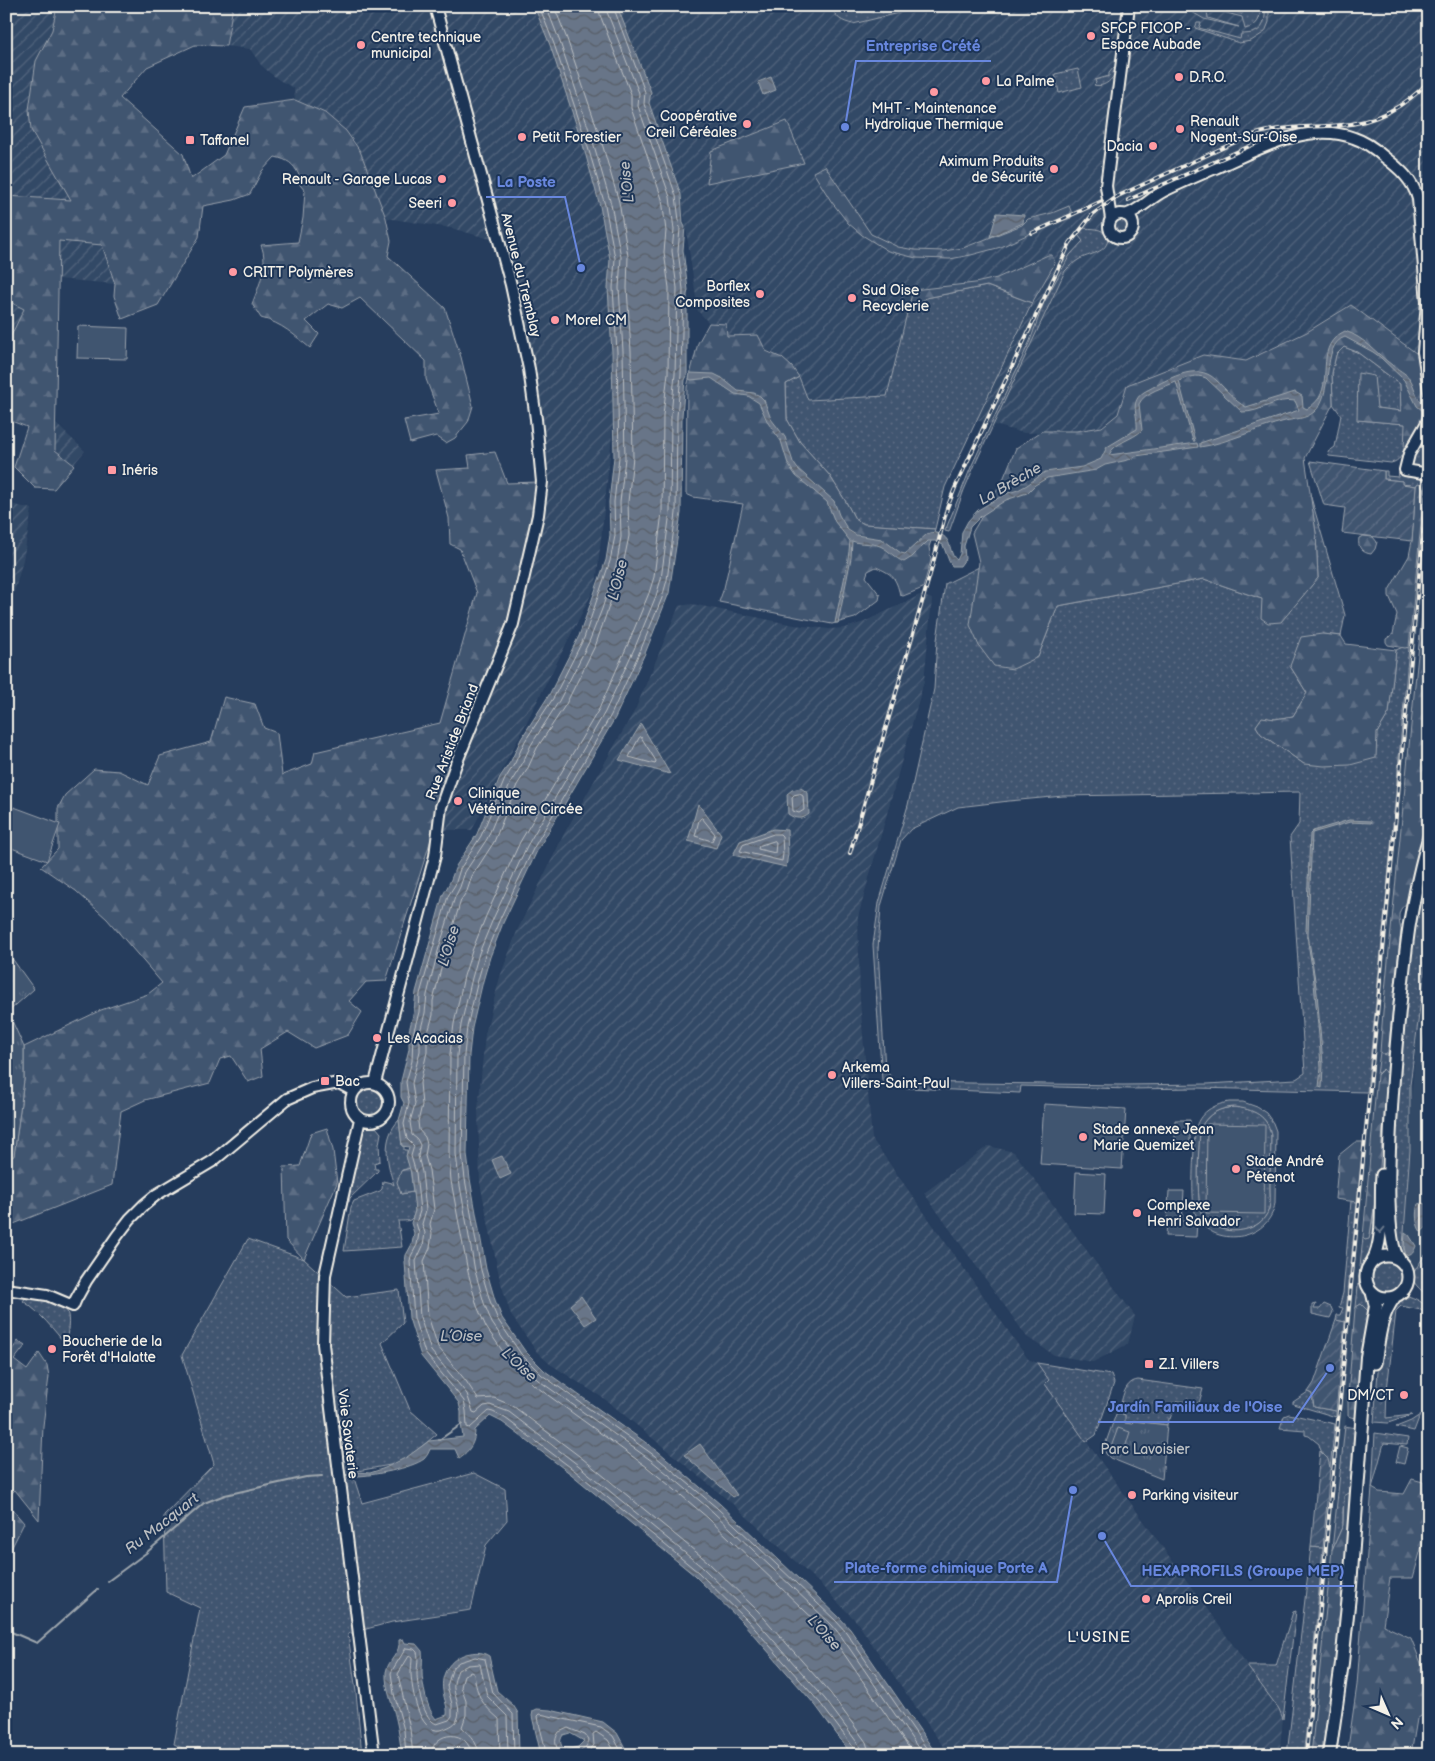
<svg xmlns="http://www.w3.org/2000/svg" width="1435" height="1761" font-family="'Balsamiq Sans',sans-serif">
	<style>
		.built { fill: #334966 }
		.industrial { fill: url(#industrial-furrows) }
		.grass { fill: url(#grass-dots); stroke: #9aa2ac; fill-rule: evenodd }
		.forest { fill: url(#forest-firs); stroke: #9aa2ac }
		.park { fill: url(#park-tufts); stroke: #9aa2ac }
		.garden { fill: url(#garden-furrows); stroke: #9aa2ac }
		.pitch { fill: #40546f; stroke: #9aa2ac; fill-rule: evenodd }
		.water { fill: url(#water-waves); stroke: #9fa7ae; fill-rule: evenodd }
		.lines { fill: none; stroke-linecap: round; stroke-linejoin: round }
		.shore { stroke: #bcbfc2; stroke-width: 1 }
		.stream { stroke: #9fa7ae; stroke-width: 2 }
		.secondary-casing { stroke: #f4f1e8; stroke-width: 14 }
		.primary-casing { stroke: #f4f1e8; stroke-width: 15 }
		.highway-casing { stroke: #f4f1e8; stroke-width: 16 }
		.secondary { stroke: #1d3557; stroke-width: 10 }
		.primary { stroke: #1d3557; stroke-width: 11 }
		.highway { stroke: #1d3557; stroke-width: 12 }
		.rail-casing { stroke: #f4f1e8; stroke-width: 4 }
		.rail { stroke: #1d3557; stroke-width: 2; stroke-dasharray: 5.5; stroke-linecap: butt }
		.oneway { stroke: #68778a }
		.poi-dot { fill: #ff9aa2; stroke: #1d3557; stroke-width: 2 }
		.labels { text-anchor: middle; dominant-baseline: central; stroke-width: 4; stroke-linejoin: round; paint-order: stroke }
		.poi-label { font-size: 14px; fill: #f4f1e8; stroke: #1d3557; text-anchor: start }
		.street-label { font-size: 14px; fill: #f4f1e8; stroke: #1d3557 }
		.park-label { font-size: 14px; fill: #bec2c4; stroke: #1d3557 }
		.water-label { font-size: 15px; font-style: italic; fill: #bcbfc2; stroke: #1d3557 }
		.neighbourhood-label { font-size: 15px; letter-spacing: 1px; fill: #f4f1e8; stroke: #1d3557 }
		.leader { fill: none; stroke: #6887de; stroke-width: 2 }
		.callout-dot { fill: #6887de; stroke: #1d3557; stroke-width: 2 }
		.callout-label { font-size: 15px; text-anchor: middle; font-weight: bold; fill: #6887de; stroke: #1d3557; stroke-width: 4; stroke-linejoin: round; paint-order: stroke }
	</style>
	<defs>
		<pattern id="industrial-furrows" width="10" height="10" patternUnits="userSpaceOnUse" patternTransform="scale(1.25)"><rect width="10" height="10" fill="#334966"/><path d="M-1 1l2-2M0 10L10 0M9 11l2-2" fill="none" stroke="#51647c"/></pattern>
		<pattern id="grass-dots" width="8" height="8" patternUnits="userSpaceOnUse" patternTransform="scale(1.25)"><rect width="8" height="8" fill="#40546f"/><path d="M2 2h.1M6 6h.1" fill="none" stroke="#5c6d84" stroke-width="1.8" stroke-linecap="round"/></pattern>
		<pattern id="forest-firs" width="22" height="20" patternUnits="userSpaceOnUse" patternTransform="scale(1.25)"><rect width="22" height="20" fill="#40546f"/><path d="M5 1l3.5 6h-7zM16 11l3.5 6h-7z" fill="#5c6d84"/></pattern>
		<pattern id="park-tufts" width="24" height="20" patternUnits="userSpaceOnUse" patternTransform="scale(1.25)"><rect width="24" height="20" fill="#40546f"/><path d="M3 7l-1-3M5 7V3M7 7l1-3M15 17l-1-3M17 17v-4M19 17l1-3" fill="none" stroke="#5c6d84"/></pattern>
		<pattern id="garden-furrows" width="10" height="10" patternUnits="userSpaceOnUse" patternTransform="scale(1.25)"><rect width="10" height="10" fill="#40546f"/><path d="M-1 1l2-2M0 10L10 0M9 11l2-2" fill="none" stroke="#5c6d84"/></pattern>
		<pattern id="water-waves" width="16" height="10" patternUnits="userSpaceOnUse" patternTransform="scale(1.25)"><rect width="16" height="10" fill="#677588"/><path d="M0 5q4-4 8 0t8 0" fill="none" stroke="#585e67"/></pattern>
	</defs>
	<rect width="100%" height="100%" fill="#263d5d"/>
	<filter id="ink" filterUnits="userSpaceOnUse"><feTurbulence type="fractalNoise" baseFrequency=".02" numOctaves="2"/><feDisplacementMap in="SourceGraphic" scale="10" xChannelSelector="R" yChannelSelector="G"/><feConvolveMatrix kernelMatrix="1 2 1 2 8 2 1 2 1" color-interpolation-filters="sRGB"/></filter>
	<g filter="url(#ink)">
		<!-- built -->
		<path class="built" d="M 1429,444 L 1429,514 L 1413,679 L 1416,680 L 1366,1189 L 1348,1396 L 1314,1733 L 1311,1755 L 1303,1755 L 1378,985 Z
			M 1429,929 L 1429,1256 L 1424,1271 L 1413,1269 L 1406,1259 L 1403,1246 L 1410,1150 L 1411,1099 L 1420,999 Z"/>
		<!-- industrial -->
		<path class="industrial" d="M 6,6 L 69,6 L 102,245 L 115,284 L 58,279 L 55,423 L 85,451 L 73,465 L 27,427 L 6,419 Z
			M 233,6 L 534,6 L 550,45 L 583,145 L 600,206 L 610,259 L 608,288 L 611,320 L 613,426 L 596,585 L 472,830 L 434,830 L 460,738 L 538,482 L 533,434 L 520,356 L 497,241 L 451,228 L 386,218 L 355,142 L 346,131 L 325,113 L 295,100 L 294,88 L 279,80 L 270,73 L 261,65 L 250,49 L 226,46 Z
			M 617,6 L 1429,6 L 1429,323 L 1420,356 L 1351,306 L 1307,332 L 1246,361 L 1203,355 L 1127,385 L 1118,414 L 1102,427 L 1076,431 L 1024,433 L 887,396 L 808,400 L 772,352 L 766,351 L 758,335 L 727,336 L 726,324 L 709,323 L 698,311 L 681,195 L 649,103 L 651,92 Z
			M 6,503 L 32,509 L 23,560 L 14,593 L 6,605 Z
			M 920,595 L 932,599 L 924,681 L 858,917 L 860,1001 L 872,1139 L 1028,1359 L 1037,1363 L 1049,1380 L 1045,1384 L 1279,1709 L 1283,1719 L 1279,1755 L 949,1755 L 857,1622 L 820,1584 L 734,1505 L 606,1400 L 550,1364 L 537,1352 L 511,1315 L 500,1280 L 480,1183 L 478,1110 L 485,1034 L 500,977 L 517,931 L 565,832 L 635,710 L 679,606 L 692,604 L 794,625 L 829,629 L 845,628 L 864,622 Z
			M 988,1146 L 1014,1152 L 1135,1316 L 1128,1344 L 1093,1362 L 1054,1355 L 1027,1337 L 924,1193 Z"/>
		<!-- grass -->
		<path class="grass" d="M 832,6 L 839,6 L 841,11 L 858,8 L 858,6 L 917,6 L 915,9 L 853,24 C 843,22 834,18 832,6 Z
			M 1213,6 L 1242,14 L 1244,6 L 1260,6 C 1261,19 1258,26 1245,29 L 1242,17 L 1215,10 Z
			M 1265,6 L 1269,6 L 1269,22 L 1265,32 L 1251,41 L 1239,43 L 1195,28 L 1197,23 L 1201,23 L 1199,28 L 1240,39 L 1241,34 C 1262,34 1266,26 1265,6 Z
			M 1195,7 L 1207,11 L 1208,18 L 1239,27 L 1204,19 L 1192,12 L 1192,9 Z
			M 1114,67 L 1117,68 C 1114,79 1105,88 1094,85 L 1096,83 L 1095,80 L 1109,76 L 1109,73 Z
			M 1078,69 L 1082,87 L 1059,93 L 1055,74 Z
			M1113 226a8 8 0 1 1 16 0a8 8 0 1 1-16 0Z
			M 1082,228 C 1092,229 1102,227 1108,237 C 1108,254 1089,253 1078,260 C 1073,263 1069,267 1065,271 L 977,460 L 964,490 L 949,532 L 945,531 L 971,467 L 1030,341 L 1044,302 L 1070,255 L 1083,241 L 1078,235 Z
			M 987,286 L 1032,303 L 945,487 L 935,529 L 864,524 L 855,519 L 846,502 L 830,476 L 800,442 L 787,419 L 786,384 L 799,377 L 808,400 L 887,396 L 907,313 L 926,298 Z
			M 1344,347 L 1357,352 L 1400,384 L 1401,411 L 1376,408 L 1374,376 L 1358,420 L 1406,424 C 1405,438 1408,459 1391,463 L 1329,456 L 1328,452 L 1335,447 L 1341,415 L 1333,404 L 1332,373 L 1336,355 Z
			M 1429,425 L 1426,469 C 1395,471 1422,436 1429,425 Z
			M 1384,471 L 1387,471 L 1387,476 L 1398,477 L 1399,472 C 1407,477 1413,476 1421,475 L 1422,480 L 1425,483 L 1424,492 L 1423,488 L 1418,483 L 1416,486 L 1401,484 L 1402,481 L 1384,479 Z
			M 1310,494 L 1345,615 L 1341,636 L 1322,634 L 1290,666 L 1307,693 L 1293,716 L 1275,719 L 1262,718 L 1256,726 L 1261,734 L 1304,764 L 1377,733 L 1389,713 L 1396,650 L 1403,647 L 1409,647 L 1387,890 L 1367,1092 L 1196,1088 L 1130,1089 L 1021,1086 L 1020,1093 L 888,1087 L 882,1081 L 873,945 L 879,903 L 908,805 L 934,689 L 937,640 L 945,584 L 979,567 L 971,625 L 1038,657 L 1058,606 L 1204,579 L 1262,599 L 1280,622 L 1318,578 L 1316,533 ZM 1300,792 L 1299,824 L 1290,837 L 1305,1073 L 1296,1079 L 1207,1084 L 1123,1085 L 896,1082 L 885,1070 L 878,950 L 881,906 L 901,840 L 911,829 L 958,807 L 1009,801 L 1063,796 Z
			M 1429,851 L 1429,936 L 1410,1085 L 1410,1150 L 1403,1246 L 1406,1259 L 1403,1258 L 1392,1221 L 1397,1069 L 1409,947 Z
			M 1429,996 L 1429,1073 L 1423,1069 L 1421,1065 Z
			M 1380,1052 L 1385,1054 L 1388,1053 L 1387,1076 L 1386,1072 L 1380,1071 L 1377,1075 Z
			M356 1102a14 14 0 1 1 28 0a14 14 0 1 1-28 0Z
			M 1234,1107 C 1253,1109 1268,1115 1271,1136 C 1271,1153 1270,1170 1270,1186 C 1270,1194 1271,1202 1269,1209 C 1261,1236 1215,1238 1202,1215 C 1196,1205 1198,1139 1201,1127 C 1208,1113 1220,1108 1234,1107 Z
			M 399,1120 L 402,1146 L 404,1146 L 404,1150 L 407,1150 L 407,1159 L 410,1168 L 402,1170 L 400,1189 L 401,1194 L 413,1192 C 414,1200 418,1215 410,1220 C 408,1221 401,1221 398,1221 L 402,1247 L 344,1251 L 351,1207 L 354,1201 L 380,1191 L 382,1189 L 383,1181 L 391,1183 L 394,1185 C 387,1163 381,1139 399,1120 Z
			M 368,1127 L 376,1127 L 381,1133 L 379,1144 L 380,1161 L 374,1163 L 375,1169 L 378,1169 L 378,1171 L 350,1198 L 349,1202 L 347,1201 L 361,1134 Z
			M 1351,1201 L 1357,1202 L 1345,1322 L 1336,1320 L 1337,1315 L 1340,1315 L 1343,1308 L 1339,1307 L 1343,1293 Z
			M 1375,1205 L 1378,1238 L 1361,1274 L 1363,1288 L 1371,1300 L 1370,1321 L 1361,1304 L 1356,1307 L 1363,1237 L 1365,1240 L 1370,1235 Z
			M 248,1239 L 304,1259 L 346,1297 L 399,1290 L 403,1323 L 382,1343 L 410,1410 L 437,1434 L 401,1463 L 352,1472 L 362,1503 L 474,1473 L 505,1489 L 507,1520 L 486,1545 L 471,1610 L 392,1622 L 348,1634 L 356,1692 L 362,1755 L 180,1755 L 182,1748 L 174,1744 L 200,1608 L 166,1592 L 164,1515 L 214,1464 L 182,1355 Z
			M 1425,1255 L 1428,1256 L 1423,1265 L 1424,1275 L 1429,1277 L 1429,1297 C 1407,1279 1410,1277 1425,1255 Z
			M1371 1277a16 16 0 1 1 32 0a16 16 0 1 1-32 0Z
			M 27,1296 C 40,1297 65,1298 68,1315 C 70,1325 66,1336 67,1346 C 54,1330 40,1312 23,1301 Z
			M 1408,1296 C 1420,1300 1429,1305 1429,1318 L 1421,1310 L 1401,1306 L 1396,1311 L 1387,1390 L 1386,1418 L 1412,1415 L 1388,1423 L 1374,1422 L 1381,1334 L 1396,1301 Z
			M 1316,1304 L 1314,1309 L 1320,1309 L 1324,1304 L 1331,1307 L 1333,1312 L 1330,1318 L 1312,1314 L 1312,1305 Z
			M 1037,1363 L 1111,1375 L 1114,1383 L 1096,1435 L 1086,1442 L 1045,1384 L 1049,1380 Z
			M 1138,1380 L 1203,1389 L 1199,1403 L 1177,1401 L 1174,1413 L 1172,1413 L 1170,1419 L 1168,1419 L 1167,1425 L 1133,1421 L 1133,1424 L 1124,1423 L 1125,1415 L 1119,1413 C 1122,1401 1123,1382 1138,1380 Z
			M 1308,1392 L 1312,1394 L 1314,1407 L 1336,1411 L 1336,1417 L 1293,1404 L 1293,1402 Z
			M 1289,1414 L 1335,1424 L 1330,1468 C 1328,1458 1320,1453 1319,1444 L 1309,1436 L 1305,1435 L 1305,1430 L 1280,1428 L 1284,1416 Z
			M 1420,1415 L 1414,1431 L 1396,1427 L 1411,1421 Z
			M 1345,1426 L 1356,1428 L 1350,1495 L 1349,1493 L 1343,1508 L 1343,1525 L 1332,1550 Z
			M 1375,1433 L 1408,1438 L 1407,1445 L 1384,1443 L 1372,1488 Z
			M 1311,1547 L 1323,1548 L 1306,1732 L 1303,1755 L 1287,1755 Z
			M 1296,1611 L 1283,1719 L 1279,1709 L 1247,1666 L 1276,1666 L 1293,1612 Z"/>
		<!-- forest -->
		<path class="forest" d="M 57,6 L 233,6 L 226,46 L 195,45 L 147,67 L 120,98 L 183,154 L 191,179 L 224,155 L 245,107 L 295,100 L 325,113 L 346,131 L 360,151 L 386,218 L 391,241 L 388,256 L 445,308 L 461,357 L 473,406 L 468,422 L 455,438 L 446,443 L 436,436 L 410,443 L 404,420 L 439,414 L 426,379 L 426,361 L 360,298 L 342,308 L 328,304 L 306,321 L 319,334 L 310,348 C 294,335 282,323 261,318 L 252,304 C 259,286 269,264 261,245 L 298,242 L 303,218 L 305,191 L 296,180 L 299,175 C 293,163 288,160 275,157 L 262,171 L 250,194 L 234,200 L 203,206 L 199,237 L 158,305 L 122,319 L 114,296 L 115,284 L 102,245 L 59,241 L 55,450 L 74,465 L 54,489 L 35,488 L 14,467 L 27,427 L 6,419 L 6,346 L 24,309 L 6,300 L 6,196 L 71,200 L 31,130 L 29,110 L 36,61 L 52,30 Z
			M 787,121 L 804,163 L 707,183 L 711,151 Z
			M 825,166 L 871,234 L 898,247 L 915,250 L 943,251 L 963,248 L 1022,225 L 1028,219 L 1052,213 L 1069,206 L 1071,211 L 1071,218 L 1044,227 L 1001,247 L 971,255 L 950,259 L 916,258 L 888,251 L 862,235 L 848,223 L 831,201 L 813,172 Z
			M 1048,255 L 1052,255 L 1055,263 L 1032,303 L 987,286 L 926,298 L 907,313 L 913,290 L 975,283 L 997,278 Z
			M 1351,305 L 1420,356 L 1427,400 L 1425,419 L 1404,450 L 1405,424 L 1357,420 L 1358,373 L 1374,376 L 1377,408 L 1401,411 L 1400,384 L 1357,352 L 1344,347 L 1336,355 L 1332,373 L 1333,404 L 1305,458 L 1316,533 L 1318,578 L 1281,622 L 1268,623 L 1261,618 L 1262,599 L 1204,579 L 1058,606 L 1038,657 L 1013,669 L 994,666 L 979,646 L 970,625 L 979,562 L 972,533 L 1002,482 L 1016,448 L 1042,431 L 1076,431 L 1102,427 L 1118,414 L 1127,385 L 1203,355 L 1246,361 L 1307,332 Z
			M 709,323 L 726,324 L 727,336 L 758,335 L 766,351 L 782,358 L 792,367 L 799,377 L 786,384 L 787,419 L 800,442 L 830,476 L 846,502 L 855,519 L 864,524 L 935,529 L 929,547 L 931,560 L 923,588 L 903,596 L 900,595 C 896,577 892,574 876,567 L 868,571 L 866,577 L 880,595 L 879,600 L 855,618 L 832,624 L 719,602 L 724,588 L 743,504 L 693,497 L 686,494 L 687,387 L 698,343 Z
			M 495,452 L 507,483 L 538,482 C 528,532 520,583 504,631 L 442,781 L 436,782 L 434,785 L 440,788 L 434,830 L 386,981 L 366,982 L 349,1001 L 362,1012 L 348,1035 L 314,1048 L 288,1032 L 260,1049 L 263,1076 L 248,1082 L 231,1056 L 220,1059 L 210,1083 L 145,1100 L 121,1111 L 112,1185 L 6,1227 L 6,1158 L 14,1155 L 24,1080 L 24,1047 L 101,1010 L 148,994 L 162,983 L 107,919 L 76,891 L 41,867 L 58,849 L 58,808 L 65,795 L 94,769 L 119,771 L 148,785 L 160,756 L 211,742 L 224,697 L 255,704 L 264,728 L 277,733 L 282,775 L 312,764 L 315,752 L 440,723 L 477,593 L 460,549 L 450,544 L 449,518 L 436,470 L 470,468 L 468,455 Z
			M 1418,483 L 1421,484 L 1424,492 L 1409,647 L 1405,648 L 1388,645 L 1386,642 L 1386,639 L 1393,634 L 1397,614 L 1389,596 L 1389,590 L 1409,556 L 1412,541 L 1416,486 Z
			M 1363,536 L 1373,537 L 1377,542 L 1375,549 L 1371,554 C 1363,553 1357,548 1359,538 Z
			M 1429,542 L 1429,812 L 1406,904 C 1396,911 1399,919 1401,930 L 1388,1053 L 1385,1055 L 1380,1052 L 1383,1012 Z
			M 1322,634 L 1341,636 L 1346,644 L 1396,650 L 1389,713 L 1377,733 L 1376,758 L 1350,765 L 1324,766 L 1304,764 L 1261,734 L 1256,726 L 1262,717 L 1275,719 L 1293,716 L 1307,693 L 1290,666 L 1301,637 Z
			M 1383,1069 L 1387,1076 L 1380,1167 L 1370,1235 L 1369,1239 L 1365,1240 L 1363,1237 L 1377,1075 Z
			M 327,1128 L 333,1150 L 337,1183 L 304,1259 L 286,1240 L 284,1167 L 300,1166 L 311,1133 Z
			M 1355,1142 L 1363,1142 L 1357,1202 L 1335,1199 L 1339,1155 Z
			M 410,1168 L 413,1192 L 401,1194 L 397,1182 L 401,1171 Z
			M 1361,1304 L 1368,1311 L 1369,1316 L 1357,1415 L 1354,1418 L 1348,1416 L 1348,1396 L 1355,1309 L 1356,1307 Z
			M 18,1341 L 25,1346 L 14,1360 L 27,1370 L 39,1353 L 47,1365 L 49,1376 L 43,1426 L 39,1520 L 15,1490 L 6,1498 L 6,1359 Z
			M 1412,1479 L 1423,1482 L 1424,1503 L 1429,1510 L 1429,1520 L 1413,1578 L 1390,1578 L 1383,1625 L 1411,1638 L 1429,1683 L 1429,1710 L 1417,1719 L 1411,1755 L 1347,1755 L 1357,1685 L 1372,1488 L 1379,1492 L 1404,1494 Z
			M 1349,1493 L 1350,1495 L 1346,1568 L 1326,1739 L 1322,1743 L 1321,1755 L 1311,1755 L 1332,1550 L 1343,1525 L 1344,1496 Z
			M 6,1502 L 24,1523 L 6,1559 Z"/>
		<!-- park -->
		<path class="park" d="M 6,950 L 34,989 L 8,1012 L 24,1047 L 24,1080 L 14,1156 L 6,1158 Z
			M 1119,1413 L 1125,1415 L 1125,1423 L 1132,1424 L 1133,1421 L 1167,1425 L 1162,1479 L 1110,1458 L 1106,1454 L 1104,1448 L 1116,1414 Z"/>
		<!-- garden -->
		<path class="garden" d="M 1310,461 L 1384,471 L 1384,479 L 1402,481 L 1402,484 L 1416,486 L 1412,541 L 1342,533 L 1345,508 L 1324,505 Z
			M 1336,1320 L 1345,1322 L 1336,1411 L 1314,1407 L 1312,1394 L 1308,1392 L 1314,1383 Z
			M 1320,1451 L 1328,1459 L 1330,1468 L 1323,1548 L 1311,1547 Z"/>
		<!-- pitch -->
		<path class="pitch" d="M 78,326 L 128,328 L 127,359 L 77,358 Z
			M 14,807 L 60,824 L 47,861 L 6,846 L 6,828 Z
			M 1229,1102 L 1243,1102 L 1257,1107 L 1266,1113 L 1273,1123 L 1276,1131 L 1275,1203 C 1270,1242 1211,1249 1196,1215 C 1190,1201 1194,1151 1195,1134 C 1196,1115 1211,1105 1229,1102 ZM 1234,1107 C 1253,1109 1269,1116 1271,1136 C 1271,1153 1270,1170 1270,1186 C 1270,1194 1271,1202 1269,1209 C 1261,1236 1215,1238 1202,1215 C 1196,1205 1198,1139 1201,1127 C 1208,1113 1220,1108 1234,1107 Z
			M 1044,1104 L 1126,1109 L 1122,1169 L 1040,1164 Z
			M 1175,1120 L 1190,1120 L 1190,1150 L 1175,1150 Z
			M 1207,1124 L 1265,1125 L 1264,1214 L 1206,1213 Z
			M 1076,1172 L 1106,1174 L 1104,1214 L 1074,1213 Z
			M 1169,1191 L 1184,1191 L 1182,1221 L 1197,1222 L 1196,1237 L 1166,1236 Z
			M 1118,1428 L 1130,1432 L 1124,1451 L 1111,1447 Z
			M 1400,1446 L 1408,1448 L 1404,1464 L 1396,1462 Z"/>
		<!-- water -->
		<path class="water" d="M 534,6 L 617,6 L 651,92 L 649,103 L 681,195 L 683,223 L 685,227 L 683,250 L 688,290 L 687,295 L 687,376 L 685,380 L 682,416 L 681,513 L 669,593 L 646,651 L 615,718 L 537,851 L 503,923 L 490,957 L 483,981 L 472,1028 L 469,1055 L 467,1154 L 470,1179 L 486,1269 L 495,1300 L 502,1318 L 525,1351 L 545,1371 L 659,1452 L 687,1476 L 720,1504 L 840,1618 L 850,1629 L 937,1755 L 852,1755 L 816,1706 L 744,1624 L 694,1575 L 571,1474 L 502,1422 L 490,1416 L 475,1430 C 475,1442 470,1451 459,1458 L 455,1449 L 430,1449 C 429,1452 427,1456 424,1459 C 412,1468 372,1476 356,1476 L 356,1472 L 370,1473 L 385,1468 L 407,1457 L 429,1441 L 463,1437 L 461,1424 L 461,1412 L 459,1403 L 421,1356 L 409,1318 L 405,1262 L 406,1255 L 412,1244 L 414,1233 L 411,1223 L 415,1211 L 411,1173 L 406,1156 L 409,1147 L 402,1146 L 399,1120 L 404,1103 L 401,1097 L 401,1081 L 409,1049 L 409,1031 L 414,1011 L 416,992 L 443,895 L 450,882 L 456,866 L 477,834 L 500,777 L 511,761 L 521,739 L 549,695 L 579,636 L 606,560 L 610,535 L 609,502 L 614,457 L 612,352 L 608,288 L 610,259 L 600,206 L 583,145 L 550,45 Z
			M 771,77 L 776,90 L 763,95 L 758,82 Z
			M 997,213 L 1024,215 L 1023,223 L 990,237 Z
			M 1345,331 C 1364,337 1376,353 1392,365 C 1397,369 1406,373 1410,379 C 1416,389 1416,402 1428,407 L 1428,415 L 1417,406 L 1404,380 L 1380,357 L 1373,352 L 1345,337 C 1320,345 1335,394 1314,412 C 1306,419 1294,419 1285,421 C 1257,428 1228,443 1200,447 L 1200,443 L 1299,410 L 1295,401 C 1276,397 1261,413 1242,412 L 1206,378 C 1196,374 1188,377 1179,381 L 1195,441 L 1193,441 L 1176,382 C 1165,387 1144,392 1139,404 L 1142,430 C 1133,440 1114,442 1109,455 L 1197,443 L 1198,447 L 1136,456 L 1128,460 L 1105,465 L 1096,470 L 1047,478 L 1035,485 L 1027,493 L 1006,500 L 981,516 L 970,527 L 964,546 L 965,559 L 960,566 L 952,566 L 949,561 L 943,545 L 935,541 L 928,541 L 912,557 L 904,562 C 894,558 889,550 880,546 C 870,542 862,545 852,541 L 851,558 L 838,623 L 835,623 C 840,595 848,569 850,541 L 835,522 L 827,502 L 796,476 L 788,464 L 781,441 L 768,423 L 759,403 L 748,396 L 735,394 L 711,378 L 691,380 L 689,379 L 690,373 L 714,374 L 722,378 L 738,391 L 754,393 L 760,396 L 764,400 L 771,419 L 785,437 L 793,462 L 797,468 L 834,501 L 839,515 L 848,530 L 856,535 L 882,539 L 901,553 L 905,554 L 927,534 C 932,532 934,532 939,534 C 953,538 948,554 957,560 L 960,554 L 962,532 L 968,521 L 978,510 L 1005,494 L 1018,490 L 1027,485 L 1045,472 L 1082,467 L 1101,459 L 1107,447 L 1137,429 C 1138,413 1129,402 1144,392 C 1165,381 1196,360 1216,380 C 1226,389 1234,401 1246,407 L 1295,392 L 1302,396 L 1303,407 L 1307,409 C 1311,407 1316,402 1319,398 C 1332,376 1315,345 1345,331 Z
			M 641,724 L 670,774 L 619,760 Z
			M 801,788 L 808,793 L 809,814 C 802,820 795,819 788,814 L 787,794 L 792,790 Z
			M 698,804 L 721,834 L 716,848 L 688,841 Z
			M 1349,820 L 1371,821 L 1371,823 L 1350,822 L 1312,833 L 1308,934 L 1317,993 L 1323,1064 L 1322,1088 L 1319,1087 L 1321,1068 L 1319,1036 L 1313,973 L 1306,931 L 1310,834 L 1313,831 Z
			M 773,829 L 787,830 L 788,854 L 786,867 L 733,855 L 740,841 Z
			M 502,1156 L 511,1174 L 500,1179 L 492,1160 Z
			M 1422,1203 L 1429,1205 L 1429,1225 L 1421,1232 C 1416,1225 1415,1213 1418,1204 Z
			M 1405,1232 L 1409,1235 L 1416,1246 C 1414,1251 1412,1257 1406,1255 L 1404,1248 Z
			M 581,1296 L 596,1318 L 585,1325 L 570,1305 Z
			M 700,1444 L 737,1495 L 733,1497 L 684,1455 Z
			M 403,1639 L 405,1643 L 416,1644 L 422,1651 C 423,1658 422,1664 422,1672 C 422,1683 427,1710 436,1719 L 447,1715 C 448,1706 444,1700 443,1691 C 440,1674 450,1659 466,1654 C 475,1652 481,1651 489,1656 L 497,1691 L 513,1705 L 518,1713 L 519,1755 L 461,1755 L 455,1746 L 446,1748 L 442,1755 L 402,1755 C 400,1743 399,1731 396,1719 C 393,1705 385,1688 386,1672 C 388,1660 401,1653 399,1640 Z
			M 537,1709 L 550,1710 L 603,1722 L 617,1733 L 629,1755 L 541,1755 L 532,1716 L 533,1711 ZM 570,1733 L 584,1741 L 578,1747 L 566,1750 C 560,1746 559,1741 563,1735 Z"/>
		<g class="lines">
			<!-- shore -->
			<path class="shore" d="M 539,6 L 554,44 L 587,144 L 605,205 L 615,258 L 613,288 L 617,352 L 619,457 L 614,502 L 615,536 L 610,561 L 584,638 L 554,697 L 525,741 L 515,763 L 505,779 L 481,836 L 460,869 L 455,885 L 448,896 L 420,994 L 419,1012 L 413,1034 L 412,1061 L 406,1082 L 409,1103 L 404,1124 L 407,1139 L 414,1146 L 411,1156 L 416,1173 L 420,1211 L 416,1223 L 419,1233 L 417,1245 L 411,1256 L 410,1261 L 414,1318 L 425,1353 L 464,1401 L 466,1411 L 467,1427 L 470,1428 L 489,1411 L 493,1412 L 505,1418 L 574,1470 L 698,1572 L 748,1621 L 820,1703 L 854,1748 L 856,1755
				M 546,6 L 560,42 L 593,142 L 611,204 L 621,257 L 619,288 L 623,351 L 625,458 L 620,502 L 621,537 L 617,562 L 602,609 L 589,642 L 559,701 L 531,745 L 521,766 L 511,782 L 487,839 L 465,872 L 460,887 L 455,897 L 438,951 L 427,995 L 425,1013 L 420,1032 L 420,1051 L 412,1083 L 415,1104 L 410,1122 L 412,1135 L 417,1139 L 420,1145 L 418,1156 L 422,1172 L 426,1210 L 422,1224 L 425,1233 L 423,1246 L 416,1261 L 420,1317 L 431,1351 L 467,1394 L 473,1412 L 476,1413 L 484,1406 L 490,1405 L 509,1412 L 578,1465 L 702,1567 L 752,1616 L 825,1699 L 859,1745 L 862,1755
				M 554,6 L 567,39 L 601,140 L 619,202 L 628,256 L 627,288 L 631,351 L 633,457 L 628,502 L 629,536 L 623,565 L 596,644 L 566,704 L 537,748 L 527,770 L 517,785 L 494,842 L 472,876 L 467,891 L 461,900 L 445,953 L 433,1001 L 433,1015 L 427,1036 L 427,1052 L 420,1083 L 422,1105 L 418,1122 L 419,1130 L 425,1137 L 427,1144 L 425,1156 L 429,1170 L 434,1209 L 430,1224 L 432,1233 L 430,1248 L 424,1261 L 428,1316 L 438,1347 L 466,1381 L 478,1399 L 494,1398 L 513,1406 L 583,1459 L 707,1561 L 758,1611 L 831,1694 L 866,1742 L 870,1755
				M 599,6 L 600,15 L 631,94 L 631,108 L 662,199 L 666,231 L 664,252 L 669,288 L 668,373 L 663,415 L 662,512 L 654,577 L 649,593 L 628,644 L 599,709 L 520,842 L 486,916 L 472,951 L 464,976 L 454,1024 L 450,1054 L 449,1154 L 451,1181 L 468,1272 L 477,1306 L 486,1327 L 510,1362 L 534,1385 L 647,1467 L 675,1490 L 708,1518 L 826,1631 L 835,1641 L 914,1755
				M 607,6 L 607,12 L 639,93 L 638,106 L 670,197 L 674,230 L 672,251 L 677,288 L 675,374 L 671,415 L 670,512 L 661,579 L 656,596 L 635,647 L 605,712 L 527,846 L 493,919 L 479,953 L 472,978 L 461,1025 L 457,1055 L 456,1154 L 459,1180 L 475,1271 L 484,1303 L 492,1323 L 516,1358 L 538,1380 L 652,1461 L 680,1484 L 713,1512 L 832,1625 L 841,1636 L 923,1755
				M 613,6 L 645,92 L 644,104 L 676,196 L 680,229 L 678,251 L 683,289 L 681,375 L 677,416 L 676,513 L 667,580 L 662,598 L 641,649 L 611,715 L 533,849 L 499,921 L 485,955 L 478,980 L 467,1027 L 464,1055 L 462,1154 L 465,1179 L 481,1270 L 490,1301 L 498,1320 L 521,1354 L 542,1375 L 655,1456 L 684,1480 L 717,1508 L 836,1621 L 846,1632 L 931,1755
				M 641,737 L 656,761 L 655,764 L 629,757 L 639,738 Z
				M 800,794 L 803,796 L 804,810 L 799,813 L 793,811 L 792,797 L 794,795 Z
				M 702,818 L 715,834 L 712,841 L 695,836 L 699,820 Z
				M 774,834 L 780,834 L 782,836 L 783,854 L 782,861 L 740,851 L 743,845 Z
				M 775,841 L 776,843 L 775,853 L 758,849 L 759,846 Z
				M 406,1755 L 404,1730 L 394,1694 L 391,1673 L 393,1669 L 406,1648 L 414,1649 L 417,1652 C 419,1659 417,1666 417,1673 C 417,1686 423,1720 437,1724 L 449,1720 L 452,1716 L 452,1704 L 447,1686 L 453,1667 L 459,1662 L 475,1657 L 485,1659 L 493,1693 L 513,1714 L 514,1755
				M 413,1755 L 410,1729 L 398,1674 L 409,1656 L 412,1658 C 412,1663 411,1668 411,1674 C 412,1689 418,1734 441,1730 C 447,1728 455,1725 457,1720 C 462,1709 455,1699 454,1689 C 453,1683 456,1676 458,1670 L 468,1665 L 480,1664 L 487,1696 L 507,1716 L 508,1755
				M 431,1755 C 433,1729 470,1729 471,1755
				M 479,1755 C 478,1742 470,1736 462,1727 L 466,1715 L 466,1701 L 461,1687 L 464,1675 L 471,1672 L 474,1674 C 477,1697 482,1704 499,1719 L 500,1755
				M 546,1755 C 545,1741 539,1729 538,1716 L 540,1714 L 601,1727 L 613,1736 L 623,1755
				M 564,1755 C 555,1749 553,1741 559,1732 L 568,1728 L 585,1735 L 589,1740 C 587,1749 579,1753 571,1755
				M 586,1755 L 594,1745 L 593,1734 L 596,1732 L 608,1740 L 617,1755"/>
			<!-- stream -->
			<path class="stream" d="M 439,1440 L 462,1424
				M 345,1475 L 349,1475
				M 108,1581 L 146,1553 L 204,1503 L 225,1495 L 306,1477 L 322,1476
				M 9,1631 L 37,1643 L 98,1589"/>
			<defs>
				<path id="secondary" d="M1109 226a12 12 0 1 1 24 0a12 12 0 1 1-24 0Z
					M 1125,215 C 1141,210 1150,198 1164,191 C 1184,181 1206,172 1227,163 C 1264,146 1312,122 1354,138 C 1366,142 1374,148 1383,156 C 1399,168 1413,180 1418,199 L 1427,302 L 1423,352 L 1429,391
					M 1111,219 L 1106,186 L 1129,6
					M 1429,419 L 1409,454 L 1405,470 L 1429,474
					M351 1102a19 19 0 1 1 38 0a19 19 0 1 1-38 0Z
					M 375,1083 L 435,856 L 441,807 L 456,764 L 513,624 L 538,515 L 542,482 L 536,419 L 529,369 L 511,285 L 435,6
					M 360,1119 L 325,1275 L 323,1344 L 374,1755
					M 6,1289 L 47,1295 L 73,1306 L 76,1299 L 86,1281 L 117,1236 L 130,1219 L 144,1205 L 156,1195 L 213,1161 L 287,1099 L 312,1088 L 339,1083 L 354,1091"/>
				<path id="primary" d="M1366 1277a21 21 0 1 1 42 0a21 21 0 1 1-42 0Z
					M 1399,1259 C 1374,1229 1402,976 1409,927 C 1414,897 1420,867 1429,837
					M 1372,1262 C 1385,1241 1380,1200 1382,1175
					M 1375,1363 C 1379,1341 1380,1316 1394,1298"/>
				<path id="highway" d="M 1329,1755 L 1342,1663 L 1350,1586 L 1367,1357 L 1376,1306 L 1373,1294"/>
			</defs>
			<!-- secondary casing -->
			<use href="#secondary" class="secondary-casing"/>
			<!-- primary casing -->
			<use href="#primary" class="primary-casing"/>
			<!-- highway casing -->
			<use href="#highway" class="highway-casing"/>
			<!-- secondary -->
			<use href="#secondary" class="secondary"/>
			<!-- primary -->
			<use href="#primary" class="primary"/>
			<!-- highway -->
			<use href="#highway" class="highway"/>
			<defs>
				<path id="rail" d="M 1128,200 L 1277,134
					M 1032,233 L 1102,201
					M 850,853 L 931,571 L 947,508 L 955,488 L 1070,243 L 1093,214 L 1118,196 L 1242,139 C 1274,125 1307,128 1341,125 C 1375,123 1406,106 1429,81
					M 1306,1755 L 1429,471"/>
			</defs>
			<!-- rail casing -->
			<use href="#rail" class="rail-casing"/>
			<!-- rail -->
			<use href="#rail" class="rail"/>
		</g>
		<!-- one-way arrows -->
		<defs><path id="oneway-chevron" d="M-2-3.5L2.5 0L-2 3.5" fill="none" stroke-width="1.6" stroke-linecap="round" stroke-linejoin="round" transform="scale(1.25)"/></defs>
		<use class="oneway" href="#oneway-chevron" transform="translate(1380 1230) rotate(91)"/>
	</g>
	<!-- markers -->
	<g class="poi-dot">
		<circle cx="1091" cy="36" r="5"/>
		<circle cx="361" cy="45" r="5"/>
		<circle cx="1179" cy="77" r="5"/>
		<circle cx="986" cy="81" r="5"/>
		<circle cx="934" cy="92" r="5"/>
		<circle cx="747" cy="124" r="5"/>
		<circle cx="1180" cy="129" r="5"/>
		<circle cx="522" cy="137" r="5"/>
		<rect x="185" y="135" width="10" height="10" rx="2.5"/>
		<circle cx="1153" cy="146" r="5"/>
		<circle cx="1054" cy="169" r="5"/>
		<circle cx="442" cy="179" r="5"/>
		<circle cx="452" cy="203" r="5"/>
		<circle cx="233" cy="272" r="5"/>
		<circle cx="760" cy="294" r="5"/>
		<circle cx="852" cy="298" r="5"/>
		<circle cx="555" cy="320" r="5"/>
		<rect x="107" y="465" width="10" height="10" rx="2.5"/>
		<circle cx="458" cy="801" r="5"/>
		<circle cx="377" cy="1038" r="5"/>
		<circle cx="832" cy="1075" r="5"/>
		<rect x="320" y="1076" width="10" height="10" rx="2.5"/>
		<circle cx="1083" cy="1137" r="5"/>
		<circle cx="1236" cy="1169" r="5"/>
		<circle cx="1137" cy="1213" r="5"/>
		<circle cx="52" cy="1349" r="5"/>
		<rect x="1144" y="1359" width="10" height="10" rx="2.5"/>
		<circle cx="1404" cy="1395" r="5"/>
		<circle cx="1132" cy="1495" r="5"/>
		<circle cx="1146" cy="1599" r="5"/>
	</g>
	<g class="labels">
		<!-- poi labels -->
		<g class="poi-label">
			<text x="1101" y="28">SFCP FICOP -<tspan x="1101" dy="16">Espace Aubade</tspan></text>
			<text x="371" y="37">Centre technique<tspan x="371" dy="16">municipal</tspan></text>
			<text x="1189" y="77">D.R.O.</text>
			<text x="996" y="81">La Palme</text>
			<text x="934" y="108" text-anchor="middle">MHT - Maintenance<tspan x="934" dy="16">Hydrolique Thermique</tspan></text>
			<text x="737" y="116" text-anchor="end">Coopérative<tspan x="737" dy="16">Creil Céréales</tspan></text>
			<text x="1190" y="121">Renault<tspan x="1190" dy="16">Nogent-Sur-Oise</tspan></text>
			<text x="532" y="137">Petit Forestier</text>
			<text x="200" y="140">Taffanel</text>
			<text x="1143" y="146" text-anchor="end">Dacia</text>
			<text x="1044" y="161" text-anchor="end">Aximum Produits<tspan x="1044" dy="16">de Sécurité</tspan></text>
			<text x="432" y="179" text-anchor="end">Renault - Garage Lucas</text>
			<text x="442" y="203" text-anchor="end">Seeri</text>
			<text x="243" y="272">CRITT Polymères</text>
			<text x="750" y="286" text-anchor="end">Borflex<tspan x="750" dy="16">Composites</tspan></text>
			<text x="862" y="290">Sud Oise<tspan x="862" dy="16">Recyclerie</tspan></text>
			<text x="565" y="320">Morel CM</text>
			<text x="122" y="470">Inéris</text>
			<text x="468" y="793">Clinique<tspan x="468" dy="16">Vétérinaire Circée</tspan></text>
			<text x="387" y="1038">Les Acacias</text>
			<text x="842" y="1067">Arkema<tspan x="842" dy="16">Villers-Saint-Paul</tspan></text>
			<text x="335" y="1081">Bac</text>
			<text x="1093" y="1129">Stade annexe Jean<tspan x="1093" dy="16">Marie Quemizet</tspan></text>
			<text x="1246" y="1161">Stade André<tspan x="1246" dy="16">Pétenot</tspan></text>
			<text x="1147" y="1205">Complexe<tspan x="1147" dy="16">Henri Salvador</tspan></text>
			<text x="62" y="1341">Boucherie de la<tspan x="62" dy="16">Forêt d'Halatte</tspan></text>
			<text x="1159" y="1364">Z.I. Villers</text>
			<text x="1394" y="1395" text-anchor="end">DM/CT</text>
			<text x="1142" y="1495">Parking visiteur</text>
			<text x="1156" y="1599">Aprolis Creil</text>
		</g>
		<!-- street labels -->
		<g class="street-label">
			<text transform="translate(521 275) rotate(76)">Avenue du Tremblay</text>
			<text transform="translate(452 742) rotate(-69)">Rue Aristide Briand</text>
			<text transform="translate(348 1434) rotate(83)">Voie Savaterie</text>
		</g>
		<!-- park labels -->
		<g class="park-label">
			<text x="1145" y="1449">Parc Lavoisier</text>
		</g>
		<!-- water labels -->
		<g class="water-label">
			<text transform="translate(627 182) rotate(-96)">L'Oise</text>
			<text transform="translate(1010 484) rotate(-30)">La Brèche</text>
			<text transform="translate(618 580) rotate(-76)">L'Oise</text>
			<text transform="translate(449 946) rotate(-73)">L'Oise</text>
			<text x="461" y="1336">L’Oise</text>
			<text transform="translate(519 1365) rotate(43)">L'Oise</text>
			<text transform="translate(162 1524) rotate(-38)">Ru Macquart</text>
			<text transform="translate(824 1633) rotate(48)">L'Oise</text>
		</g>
		<!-- neighbourhood labels -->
		<g class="neighbourhood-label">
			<text x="1099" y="1637">L'USINE</text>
		</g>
	</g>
	<!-- callouts -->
	<path class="leader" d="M845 127L856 61H991M581 268L565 197H486M1330 1368L1293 1422H1098M1073 1490L1057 1582H834M1102 1536L1131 1586H1354"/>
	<g class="callout-dot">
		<circle cx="845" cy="127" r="5"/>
		<circle cx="581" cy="268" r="5"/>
		<circle cx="1330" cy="1368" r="5"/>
		<circle cx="1073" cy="1490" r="5"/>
		<circle cx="1102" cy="1536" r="5"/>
	</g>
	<g class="callout-label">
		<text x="923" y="51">Entreprise Crété</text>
		<text x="526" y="187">La Poste</text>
		<text x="1195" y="1412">Jardín Familiaux de l'Oise</text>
		<text x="946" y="1573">Plate-forme chimique Porte A</text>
		<text x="1243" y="1576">HEXAPROFILS (Groupe MEP)</text>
	</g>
	<!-- margin -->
	<rect width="1435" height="1761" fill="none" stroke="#1d3557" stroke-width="25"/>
	<rect x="12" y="12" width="1410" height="1736" fill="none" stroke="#f4f1e8" stroke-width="2" filter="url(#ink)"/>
	<!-- north arrow -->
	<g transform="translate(1388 1714) rotate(135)" stroke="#1d3557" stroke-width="4" paint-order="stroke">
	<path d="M0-4L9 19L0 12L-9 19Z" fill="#f4f1e8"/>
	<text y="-8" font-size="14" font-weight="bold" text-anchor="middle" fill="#f4f1e8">N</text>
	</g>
</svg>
